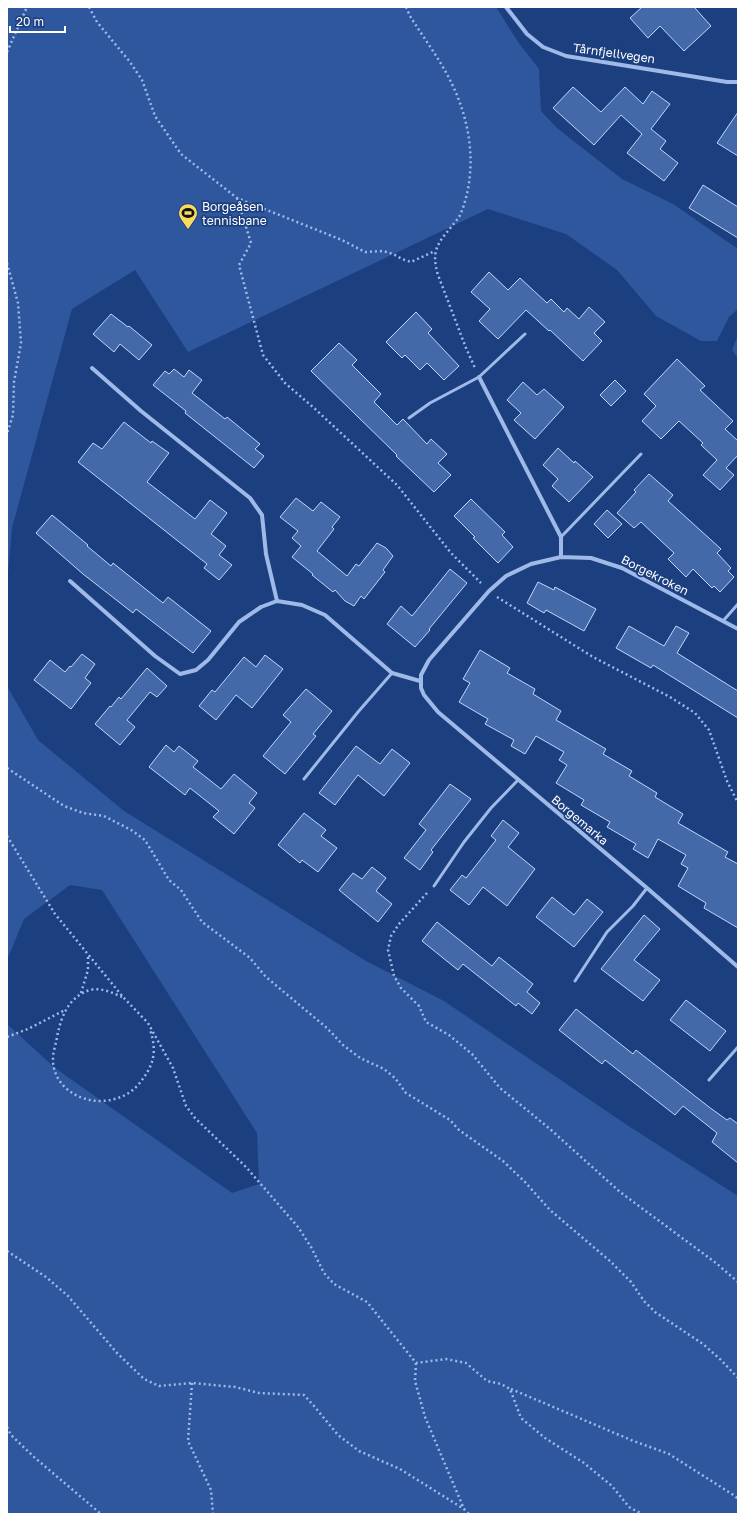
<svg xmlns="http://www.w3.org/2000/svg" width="745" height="1521" font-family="'Golos Text',sans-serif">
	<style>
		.green { fill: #2e579e }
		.building { fill: #4469a9; stroke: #c3d6f7 }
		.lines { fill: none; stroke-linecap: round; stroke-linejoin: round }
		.path { stroke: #9fbae9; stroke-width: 2.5; stroke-dasharray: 2 3; stroke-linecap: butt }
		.lane { stroke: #9fbae9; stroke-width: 3 }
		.street { stroke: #9fbae9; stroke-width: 4 }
		.labels { text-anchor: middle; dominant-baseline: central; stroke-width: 3.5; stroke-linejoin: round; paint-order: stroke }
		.street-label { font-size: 12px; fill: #fff; stroke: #1c3f7f }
		.poi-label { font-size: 12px; fill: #fff; stroke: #1c3f7f; text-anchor: start }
	</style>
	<rect width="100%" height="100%" fill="#1c3f7f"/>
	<!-- green -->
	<path class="green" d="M 7,7 L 496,7 L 518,42 L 539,69 L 541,111 L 557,128 L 622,179 L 673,204 L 738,249 L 738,309 L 729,317 L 717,341 L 701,341 L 656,316 L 617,270 L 566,234 L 488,209 L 188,352 L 135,270 L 72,309 L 12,528 L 7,584 Z
		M 738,335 L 738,358 L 732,350 Z
		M 7,686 L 38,740 L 124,811 L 366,961 L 444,1001 L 627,1125 L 738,1196 L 738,1514 L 7,1514 L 7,1024 L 55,1068 L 232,1193 L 259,1184 L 257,1133 L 102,890 L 70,885 L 24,919 L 7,960 Z"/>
	<!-- building -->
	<path class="building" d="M 642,7 L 694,7 L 711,26 L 684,51 L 660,26 L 648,38 L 630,18 Z
		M 573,87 L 601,112 L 625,87 L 643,104 L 652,91 L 670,104 L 651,129 L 666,141 L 660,149 L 678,163 L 664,181 L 627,153 L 642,134 L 621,115 L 594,145 L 553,108 Z
		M 738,112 L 738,156 L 717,143 Z
		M 703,185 L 738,207 L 738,238 L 689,208 Z
		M 489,272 L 508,290 L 520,278 L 547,303 L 551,299 L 564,312 L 567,308 L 579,319 L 589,307 L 605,322 L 594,333 L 602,341 L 583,361 L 550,330 L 549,331 L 526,310 L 498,339 L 479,321 L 490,309 L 471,292 Z
		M 416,312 L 432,329 L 428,333 L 459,366 L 444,380 L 427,363 L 420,370 L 405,355 L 402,358 L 386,342 Z
		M 111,314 L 128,327 L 129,326 L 152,345 L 139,360 L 120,344 L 114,352 L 93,334 Z
		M 339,343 L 357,360 L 352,365 L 381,394 L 374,402 L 397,425 L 403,419 L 427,444 L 431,439 L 447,454 L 438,463 L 451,475 L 434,492 L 396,456 L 397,455 L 311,371 Z
		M 677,359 L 705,386 L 700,390 L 733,421 L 725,429 L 738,441 L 738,455 L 726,468 L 734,475 L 720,490 L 703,475 L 717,460 L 701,445 L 703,443 L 679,421 L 661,439 L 642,421 L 656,406 L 644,394 Z
		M 174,369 L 184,377 L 189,370 L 202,380 L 192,393 L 225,419 L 227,417 L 260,444 L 255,449 L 264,456 L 254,468 L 185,413 L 186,411 L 153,385 L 165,371 L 169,374 Z
		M 615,380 L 626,391 L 611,406 L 600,395 Z
		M 523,382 L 537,395 L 544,389 L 564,407 L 535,439 L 514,420 L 521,413 L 507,400 Z
		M 124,422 L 151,443 L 152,441 L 169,453 L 147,482 L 195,519 L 210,500 L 227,513 L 211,534 L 226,546 L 219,555 L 232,565 L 219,580 L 204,568 L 207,564 L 78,462 L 93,443 L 102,449 Z
		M 558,448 L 574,463 L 575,461 L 593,477 L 569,502 L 552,486 L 558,479 L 543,465 Z
		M 649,474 L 673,495 L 668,501 L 721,549 L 717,553 L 731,568 L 728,571 L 734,577 L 720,592 L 714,586 L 712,588 L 693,569 L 686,577 L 668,559 L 674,553 L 641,522 L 634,528 L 617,513 L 636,492 L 634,490 Z
		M 296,498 L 313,511 L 321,502 L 340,517 L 332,527 L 334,529 L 317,551 L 347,576 L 356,564 L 359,566 L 377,543 L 386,548 L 393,556 L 383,570 L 385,572 L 364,599 L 361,596 L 354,606 L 345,601 L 335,590 L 333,592 L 312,575 L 313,574 L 292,557 L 301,546 L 292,538 L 298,531 L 280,517 Z
		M 471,499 L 505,532 L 502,535 L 513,547 L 498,563 L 473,538 L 475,537 L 454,516 Z
		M 607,510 L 622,524 L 608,538 L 594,524 Z
		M 52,515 L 88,545 L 87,546 L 111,566 L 113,563 L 163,603 L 168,597 L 211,631 L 193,653 L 136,609 L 133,613 L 83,574 L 36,533 Z
		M 450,569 L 467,583 L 429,629 L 430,630 L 415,647 L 387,624 L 401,606 L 412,616 Z
		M 538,582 L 554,590 L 555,587 L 596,609 L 584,631 L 546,610 L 544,613 L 527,603 Z
		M 629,626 L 664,646 L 676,626 L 689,633 L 677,653 L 738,691 L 738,718 L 653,665 L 651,668 L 616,648 Z
		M 480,650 L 510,668 L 507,673 L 535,689 L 533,694 L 561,711 L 556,720 L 606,749 L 603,754 L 632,771 L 629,776 L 657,793 L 655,797 L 683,814 L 678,823 L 728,852 L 725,857 L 738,864 L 738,928 L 704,908 L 706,903 L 678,886 L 688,868 L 681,864 L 686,855 L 658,839 L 648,858 L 633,849 L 636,844 L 607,827 L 610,822 L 581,805 L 584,800 L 556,783 L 567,765 L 559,760 L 564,752 L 536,736 L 525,754 L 511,746 L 514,740 L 485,724 L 488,719 L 459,702 L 470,683 L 463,679 Z
		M 82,654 L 95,664 L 85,678 L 91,683 L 71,709 L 34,680 L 50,660 L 65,672 L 70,666 L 71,667 Z
		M 265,655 L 283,669 L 252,708 L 236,695 L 216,720 L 199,706 L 212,690 L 215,692 L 244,657 L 256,667 Z
		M 147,668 L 167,686 L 157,697 L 150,692 L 127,720 L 135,727 L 120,745 L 95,724 L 110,706 L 111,707 L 119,697 L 121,699 Z
		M 306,689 L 332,711 L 313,734 L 316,736 L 285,774 L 263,756 L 291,722 L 283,715 Z
		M 166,745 L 174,752 L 179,746 L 198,761 L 193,767 L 221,789 L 234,774 L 257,793 L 249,803 L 255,808 L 234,834 L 213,817 L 219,811 L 190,788 L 185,795 L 149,767 Z
		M 356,746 L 380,764 L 392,749 L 410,763 L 384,796 L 358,775 L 335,805 L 319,793 Z
		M 450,784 L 471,799 L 431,850 L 433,852 L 420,870 L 404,858 L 426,830 L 419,824 Z
		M 304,813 L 326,830 L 321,836 L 337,848 L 318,872 L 302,860 L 300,863 L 278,845 Z
		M 503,820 L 519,833 L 508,847 L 535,869 L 507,906 L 483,887 L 469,905 L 450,890 L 462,875 L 466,878 L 496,840 L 491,836 Z
		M 372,867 L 386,878 L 376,891 L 392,904 L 378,922 L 339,890 L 353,873 L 362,879 Z
		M 552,897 L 574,915 L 587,899 L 603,912 L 574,947 L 536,917 Z
		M 644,915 L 660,929 L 634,960 L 660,980 L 643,1001 L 601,969 Z
		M 437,922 L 492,966 L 499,957 L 533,984 L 527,992 L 540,1003 L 532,1014 L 518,1003 L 516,1006 L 463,964 L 458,970 L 422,941 Z
		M 686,1000 L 726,1031 L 710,1051 L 670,1020 Z
		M 576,1009 L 633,1054 L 636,1050 L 709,1107 L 727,1120 L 730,1118 L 738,1124 L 738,1163 L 712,1142 L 717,1133 L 683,1106 L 675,1115 L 605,1060 L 602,1064 L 559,1030 Z"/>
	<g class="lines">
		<!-- path -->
		<path class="path" d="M 89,7 L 97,22 L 130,62 L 142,80 L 155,116 L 181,154 L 237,198 L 342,240 L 365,252 L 383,251 L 393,254 L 402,259 L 411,262 L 435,251
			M 406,7 L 410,16 C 423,37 439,58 450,80 C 471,121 478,170 461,213 C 459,218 455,222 452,226 C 437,244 431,251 438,275 L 466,348 L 475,368
			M 7,52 L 27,7
			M 237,198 L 251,243 L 239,265 L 263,355 L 285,383 L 314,408 L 397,485 L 451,553 L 481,583
			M 7,263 L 18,303 L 21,343 L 14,382 L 13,415 L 7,434
			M 497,597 L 593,657 L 670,697 L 695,713 L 709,730 L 727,781 L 738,803
			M 7,768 L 64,806 L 83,813 L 104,816 L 133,831 L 145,840 L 169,880 L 181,890 L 202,922 L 250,958 L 266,977 L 327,1028 L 343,1045 L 360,1058 L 384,1069 L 395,1078 L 406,1093 L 450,1120 L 459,1130 L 503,1161 L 525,1182 L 550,1210 L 610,1261 L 631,1282 L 644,1301 L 655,1312 L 703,1344 L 721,1360 L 738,1378
			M 7,836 L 55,914 L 123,997 L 148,1023 L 173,1068 L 186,1106 L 195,1118 L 246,1167 L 298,1227 L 311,1247 L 324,1273 L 334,1284 L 367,1302 L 416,1363 L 446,1359 L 466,1363 L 487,1381 L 501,1384 L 510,1389 L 521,1418 L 545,1438 L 584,1463 L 612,1486 L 629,1507 L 642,1514
			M 427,893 L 399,924 L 391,936 L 388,950 L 394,976 L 401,988 L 419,1006 L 426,1022 L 449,1035 L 472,1054 L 500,1088 L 550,1129 L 620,1192 L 716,1263 L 738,1282
			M 81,993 L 88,970 L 88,955
			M 122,997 C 113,993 101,987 90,990 C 68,997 61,1017 57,1037 C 56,1044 53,1052 53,1058 C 52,1085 78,1102 102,1101 C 116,1100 128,1096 138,1085 C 153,1067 158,1053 150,1030
			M 7,1037 L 28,1029 L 65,1010
			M 7,1251 L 46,1277 L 68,1296 L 117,1353 L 144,1379 L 159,1386 L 192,1383 L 235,1387 L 259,1393 L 304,1395 L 314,1406 L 338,1435 L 359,1451 L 400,1469 L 464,1509
			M 416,1363 L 415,1381 L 425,1417 L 464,1509 L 469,1514
			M 192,1383 L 188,1441 L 211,1490 L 213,1514
			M 511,1389 L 631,1440 L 669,1454 L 735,1496 L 738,1499
			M 7,1427 L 11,1435 L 34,1457 L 101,1514"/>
		<!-- lane -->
		<path class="lane" d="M 409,418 L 430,403 L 479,377 L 525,334
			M 561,537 L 641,454
			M 723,621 L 738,604
			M 304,779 L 358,712 L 392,673
			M 434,886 L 464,842 L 491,808 L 518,780
			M 575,981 L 607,932 L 633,906 L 647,888
			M 709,1080 L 738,1047"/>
		<!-- street -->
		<path class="street" d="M 506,7 L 527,34 L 543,47 L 566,56 L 727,82 L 738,82
			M 92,368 L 141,411 L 250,498 L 262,515 L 266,554 L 277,601
			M 479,377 L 561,537 L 561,557
			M 70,581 L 155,656 L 180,674 L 196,670 L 208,660 L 239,622 L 261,607 L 277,601 L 302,605 L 325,615 L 392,673 L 420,681
			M 738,629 L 622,568 L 591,558 L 561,557 L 531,564 L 506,576 L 489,591 L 429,660 L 421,675 L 421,688 L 424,695 L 438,712 L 647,888 L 738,967"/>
	</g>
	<!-- icons -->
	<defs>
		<symbol id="stadium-pin" viewBox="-11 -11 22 30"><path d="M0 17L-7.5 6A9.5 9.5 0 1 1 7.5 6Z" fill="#fada5c" stroke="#1c3f7f"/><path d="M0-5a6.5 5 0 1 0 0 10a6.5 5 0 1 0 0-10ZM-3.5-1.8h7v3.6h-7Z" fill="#111"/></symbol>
	</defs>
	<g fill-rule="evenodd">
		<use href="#stadium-pin" x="177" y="202" width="22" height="30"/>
	</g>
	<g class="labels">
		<!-- street labels -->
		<g class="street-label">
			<text transform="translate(614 53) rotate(8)">Tårnfjellvegen</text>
			<text transform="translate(655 575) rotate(27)">Borgekroken</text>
			<text transform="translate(580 820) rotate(40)">Borgemarka</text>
		</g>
		<!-- poi labels -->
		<g class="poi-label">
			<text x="202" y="206">Borgeåsen<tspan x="202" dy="14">tennisbane</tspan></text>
		</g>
	</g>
	<!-- border -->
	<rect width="745" height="1521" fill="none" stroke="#ffffff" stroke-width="16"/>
	<!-- scale -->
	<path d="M10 26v6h55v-6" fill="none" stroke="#ffffff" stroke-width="2"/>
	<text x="16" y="26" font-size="12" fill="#ffffff" stroke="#1c3f7f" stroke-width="3" paint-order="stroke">20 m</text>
</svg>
